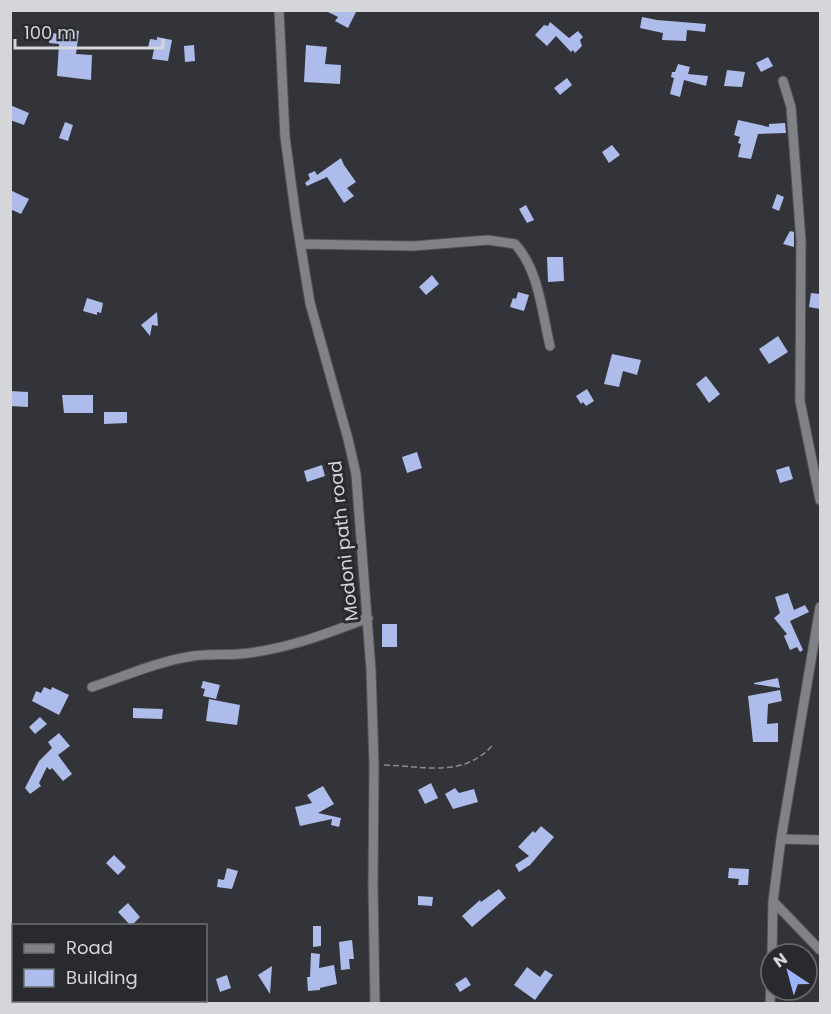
<svg xmlns="http://www.w3.org/2000/svg" width="831" height="1014" font-family="Poppins,sans-serif">
	<style>
		.building { fill: #adbcea }
		.lines { fill: none; stroke-linecap: round; stroke-linejoin: round }
		.street-casing { stroke: #525358; stroke-width: 11 }
		.path { stroke: #8a8b8f; stroke-width: 1.5; stroke-dasharray: 6 3; stroke-linecap: butt }
		.street { stroke: #808287; stroke-width: 9 }
		.labels { text-anchor: middle; dominant-baseline: central; stroke-width: 6; stroke-linejoin: round; paint-order: stroke }
		.street-label { font-size: 18px; fill: #d5d6d9; stroke: #282a2e }
	</style>
	<rect width="100%" height="100%" fill="#323439"/>
	<!-- building -->
	<path class="building" d="M 324,10 L 357,10 L 348,28 L 335,21 L 338,17 Z
		M 642,17 L 657,20 L 706,24 L 705,32 L 687,30 L 686,41 L 662,40 L 663,33 L 640,28 Z
		M 550,22 L 569,38 L 578,31 L 583,37 L 580,40 L 582,46 L 575,53 L 573,50 L 571,52 L 556,36 L 547,46 L 535,35 L 544,25 L 548,26 Z
		M 64,29 L 79,31 L 76,54 L 92,55 L 91,80 L 57,76 L 59,44 L 49,43 L 49,33 L 64,34 Z
		M 157,37 L 172,40 L 168,61 L 152,59 L 154,49 L 148,48 L 150,39 L 157,40 Z
		M 194,45 L 195,61 L 185,62 L 184,46 Z
		M 306,45 L 327,47 L 325,64 L 341,65 L 340,84 L 304,82 Z
		M 768,57 L 773,66 L 761,72 L 756,63 Z
		M 678,64 L 690,67 L 688,74 L 708,76 L 706,86 L 684,80 L 680,97 L 670,94 L 674,78 L 671,77 L 672,72 L 675,72 Z
		M 727,70 L 745,72 L 742,87 L 724,86 Z
		M 567,78 L 572,85 L 560,95 L 554,88 Z
		M 10,105 L 29,113 L 24,125 L 10,120 Z
		M 738,120 L 769,127 L 769,124 L 785,123 L 786,133 L 758,134 L 751,159 L 738,157 L 741,144 L 738,143 L 740,137 L 734,135 Z
		M 65,122 L 73,125 L 68,141 L 59,138 Z
		M 612,145 L 620,155 L 609,163 L 602,152 Z
		M 341,158 L 344,165 L 356,182 L 347,188 L 354,196 L 344,203 L 327,177 L 307,186 L 305,183 L 310,179 L 308,174 L 315,171 L 317,175 Z
		M 10,190 L 29,199 L 21,214 L 10,209 Z
		M 777,194 L 784,197 L 779,211 L 772,208 Z
		M 526,205 L 534,220 L 527,223 L 519,209 Z
		M 790,231 L 794,232 L 794,247 L 783,244 Z
		M 547,257 L 563,257 L 564,281 L 548,282 Z
		M 432,275 L 439,284 L 426,295 L 419,287 Z
		M 518,292 L 529,295 L 524,311 L 510,307 L 513,298 L 516,299 Z
		M 811,293 L 820,294 L 820,309 L 809,307 Z
		M 87,298 L 103,303 L 101,313 L 97,312 L 97,315 L 83,311 Z
		M 157,312 L 158,326 L 152,325 L 150,336 L 141,325 Z
		M 778,336 L 788,352 L 769,364 L 759,349 Z
		M 612,354 L 641,360 L 637,375 L 623,371 L 619,387 L 604,384 Z
		M 706,376 L 720,394 L 709,403 L 696,384 Z
		M 587,389 L 594,401 L 586,406 L 583,402 L 581,404 L 576,396 Z
		M 10,391 L 28,392 L 28,407 L 10,406 Z
		M 62,395 L 93,395 L 93,413 L 64,413 Z
		M 104,412 L 127,412 L 127,423 L 104,424 Z
		M 417,452 L 422,468 L 407,473 L 402,457 Z
		M 322,465 L 325,476 L 307,482 L 304,471 Z
		M 789,466 L 793,479 L 780,483 L 776,470 Z
		M 788,593 L 794,610 L 805,605 L 809,612 L 790,621 L 803,650 L 800,652 L 797,647 L 790,650 L 784,636 L 787,634 L 774,618 L 780,613 L 775,597 Z
		M 382,624 L 397,624 L 397,647 L 382,647 Z
		M 778,678 L 780,688 L 754,684 L 754,683 Z
		M 203,681 L 220,685 L 216,699 L 203,696 L 205,689 L 201,688 Z
		M 44,687 L 51,690 L 52,687 L 69,695 L 59,715 L 32,701 L 36,691 L 41,693 Z
		M 780,690 L 782,701 L 768,704 L 767,724 L 778,723 L 778,742 L 753,742 L 748,696 Z
		M 209,699 L 240,705 L 237,725 L 206,721 Z
		M 133,708 L 163,709 L 162,719 L 133,718 Z
		M 40,717 L 47,724 L 35,734 L 29,727 Z
		M 59,733 L 70,746 L 58,755 L 72,774 L 63,781 L 52,768 L 50,770 L 47,767 L 39,783 L 41,786 L 30,794 L 25,788 L 39,761 L 52,748 L 48,742 Z
		M 431,783 L 438,798 L 425,804 L 418,790 Z
		M 323,786 L 334,804 L 318,813 L 341,818 L 339,827 L 331,825 L 332,819 L 300,826 L 295,807 L 312,803 L 307,795 Z
		M 455,788 L 459,793 L 474,789 L 478,802 L 453,809 L 445,794 Z
		M 541,826 L 554,837 L 530,865 L 519,872 L 515,865 L 529,856 L 518,847 L 533,831 L 535,833 Z
		M 114,855 L 126,867 L 118,875 L 106,863 Z
		M 227,868 L 238,871 L 232,889 L 217,887 L 218,879 L 224,880 Z
		M 729,868 L 749,869 L 748,885 L 738,885 L 739,879 L 728,878 Z
		M 499,889 L 506,898 L 472,927 L 462,916 L 480,900 L 481,902 Z
		M 418,896 L 433,897 L 432,906 L 418,905 Z
		M 128,903 L 140,917 L 131,926 L 118,912 Z
		M 313,926 L 321,926 L 321,946 L 313,947 Z
		M 352,940 L 354,959 L 349,959 L 350,969 L 341,970 L 339,942 Z
		M 311,953 L 320,954 L 319,968 L 334,965 L 337,984 L 320,988 L 320,990 L 308,991 L 307,977 L 310,977 Z
		M 272,966 L 270,994 L 258,975 Z
		M 527,967 L 540,977 L 545,970 L 553,975 L 535,1000 L 514,985 Z
		M 227,975 L 231,988 L 220,992 L 216,979 Z
		M 466,977 L 471,985 L 460,992 L 455,984 Z"/>
	<g class="lines">
		<defs>
			<path id="street" d="M 279,10 L 285,137 L 296,218 L 310,303 L 348,439 L 356,474 L 371,670 L 374,765 L 373,885 L 375,1004
				M 783,81 L 791,107 L 801,241 L 800,401 L 820,500
				M 300,244 L 413,246 L 488,240 L 515,244 C 539,270 542,313 550,346
				M 92,687 C 125,676 159,661 193,656 C 208,654 224,655 239,654 C 285,650 326,634 368,618
				M 781,839 L 820,840
				M 773,901 L 820,950
				M 772,954 L 773,901 L 781,839 L 820,607
				M 770,1004 L 771,981"/>
		</defs>
		<!-- street casing -->
		<use href="#street" class="street-casing"/>
		<!-- path -->
		<path class="path" d="M 384,765 C 424,766 462,778 492,746"/>
		<!-- street -->
		<use href="#street" class="street"/>
	</g>
	<g class="labels">
		<!-- street labels -->
		<g class="street-label">
			<text transform="translate(343 541) rotate(-96)">Modoni path road</text>
		</g>
	</g>
	<!-- border -->
	<rect width="831" height="1014" fill="none" stroke="#d5d6d9" stroke-width="24"/>
	<!-- legend -->
	<rect x="12" y="924" width="195" height="78" fill="#282a2e" stroke="#6d6f72" stroke-width="1.5"/>
	<rect x="24" y="944" width="30" height="9" fill="#808287" stroke="#6d6f72" stroke-width="1.5"/>
	<text x="66" y="954" font-size="18" fill="#d5d6d9">Road</text>
	<rect x="24" y="969" width="30" height="18" fill="#adbcea" stroke="#6d6f72" stroke-width="1.5"/>
	<text x="66" y="984" font-size="18" fill="#d5d6d9">Building</text>
	<!-- north arrow -->
	<g transform="translate(789 972) rotate(324)"><circle r="28" fill="#282a2e" stroke="#6d6f72" stroke-width="1.5"/>
	<path d="M0-4.5L10 22L0 15L-10 22Z" fill="#9db4fd"/>
	<text y="-9" font-size="16" font-weight="bold" text-anchor="middle" fill="#d5d6d9">N</text>
	</g>
	<!-- scale -->
	<path d="M15 39v9h148v-9" fill="none" stroke="#d5d6d9" stroke-width="3"/>
	<text x="24" y="39" font-size="18" fill="#d5d6d9" stroke="#282a2e" stroke-width="4.5" paint-order="stroke">100 m</text>
</svg>
